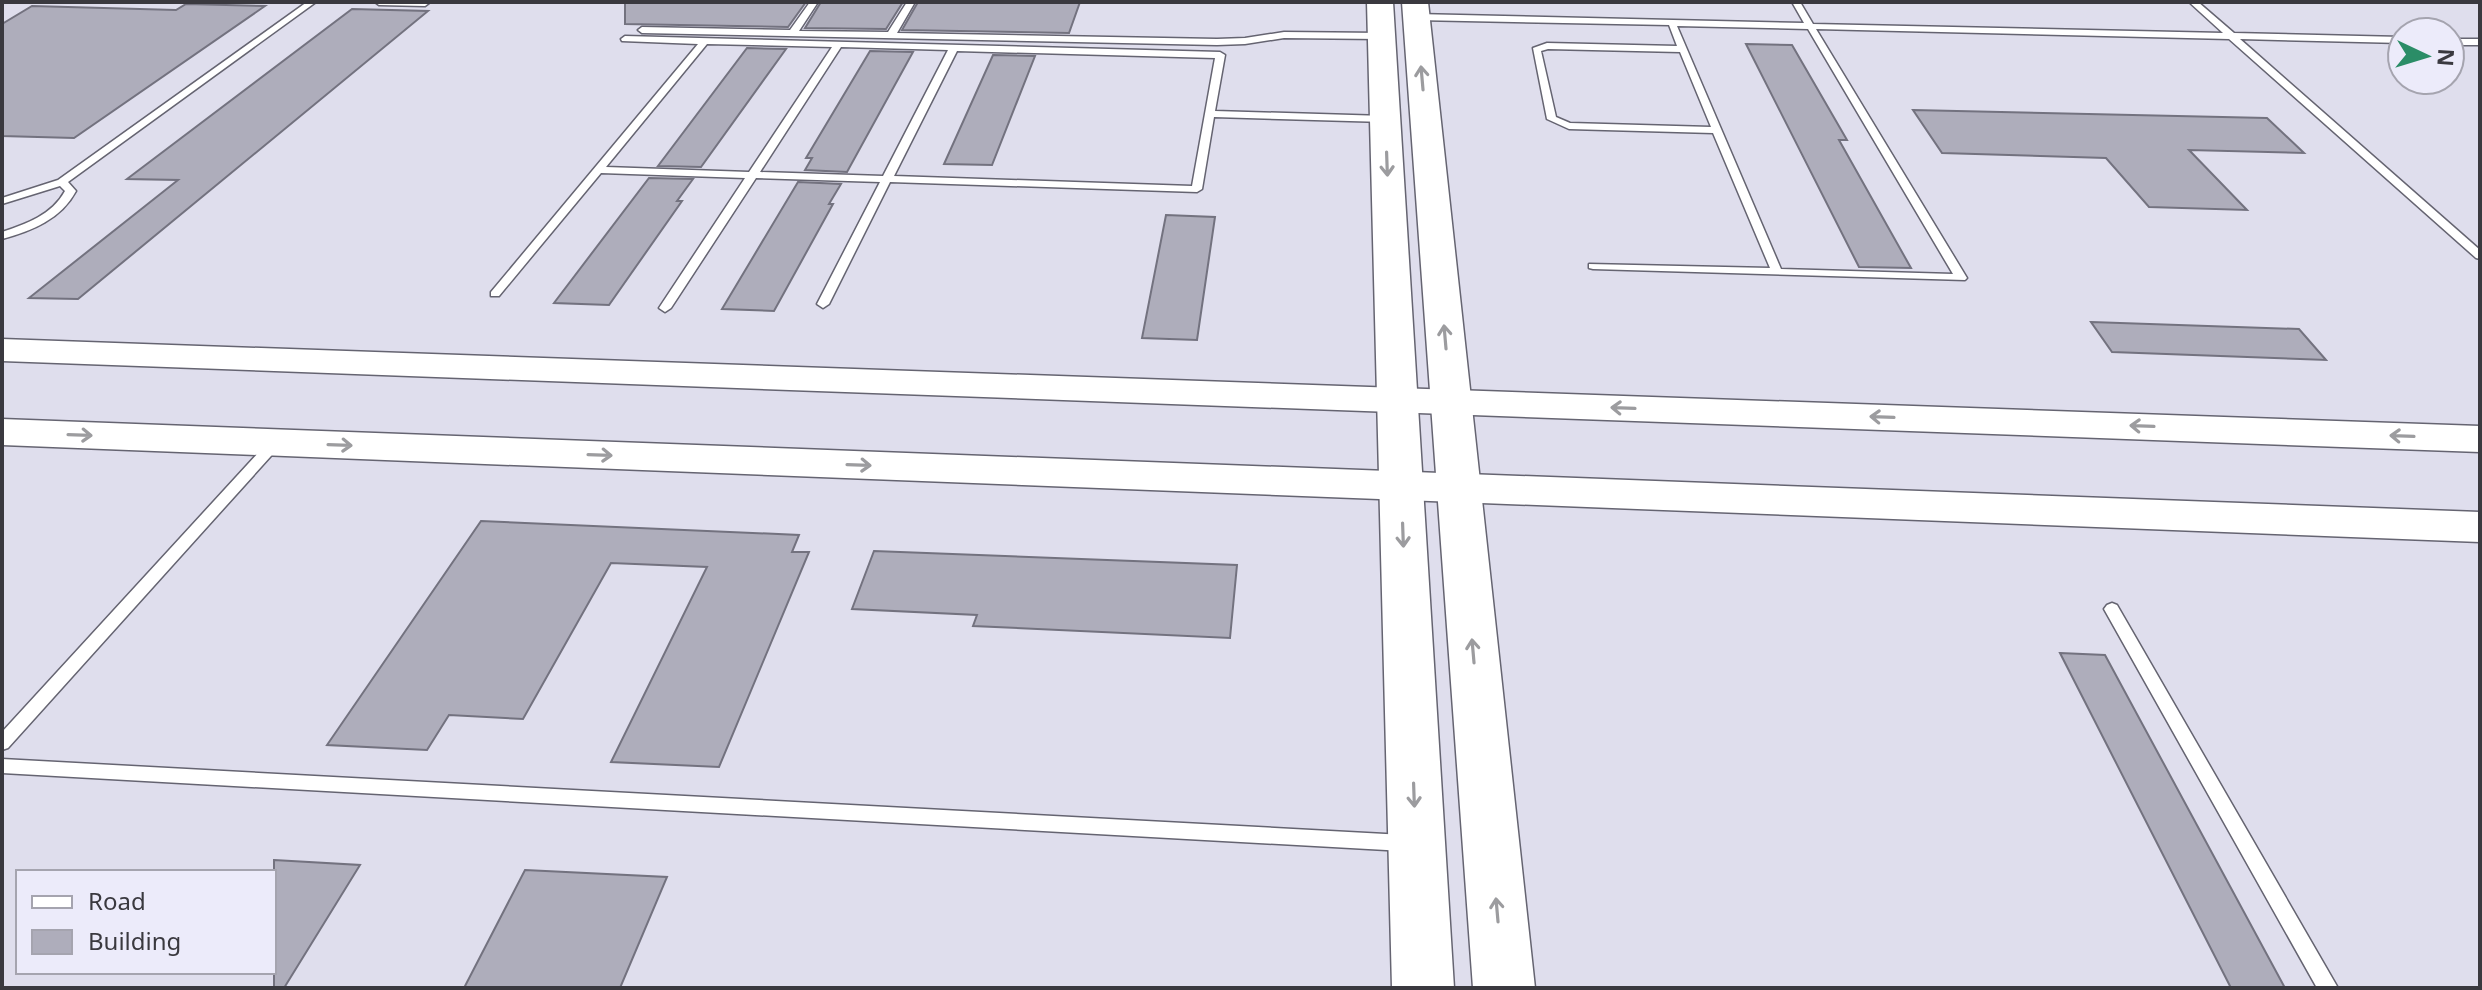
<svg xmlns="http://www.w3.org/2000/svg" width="2482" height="990" font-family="'Noto Sans',sans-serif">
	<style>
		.building { fill: #aeadbb; stroke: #73727f; stroke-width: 2 }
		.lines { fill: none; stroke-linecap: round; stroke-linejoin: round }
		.lane-casing { stroke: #656471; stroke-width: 3 }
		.secondary-casing { stroke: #656471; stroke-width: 3 }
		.primary-casing { stroke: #656471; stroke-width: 3 }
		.lane { fill: #fff; fill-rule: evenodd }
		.secondary { fill: #fff; fill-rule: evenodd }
		.primary { fill: #fff; fill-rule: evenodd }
		.oneway { stroke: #9c9c9f }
	</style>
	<rect width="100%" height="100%" fill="#dfdeed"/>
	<!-- building -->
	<path class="building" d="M 625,2 L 806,2 L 788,27 L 625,24 Z
		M 821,2 L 903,2 L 886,29 L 805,28 Z
		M 918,2 L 1080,2 L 1069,33 L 902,30 Z
		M 186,4 L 265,6 L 74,138 L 2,136 L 2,24 L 32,6 L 176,10 Z
		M 352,9 L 428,11 L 78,299 L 29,298 L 178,180 L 127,179 Z
		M 1746,44 L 1792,45 L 1847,140 L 1839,140 L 1911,268 L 1859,267 Z
		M 747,48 L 786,49 L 701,167 L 658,166 Z
		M 870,51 L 913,52 L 847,172 L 805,170 L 812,158 L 806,158 Z
		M 993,55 L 1035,56 L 992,165 L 944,164 Z
		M 1913,110 L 2267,118 L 2304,153 L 2189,150 L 2247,210 L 2149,207 L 2106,158 L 1942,153 Z
		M 649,178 L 693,179 L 677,201 L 682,201 L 609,305 L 554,303 Z
		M 798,182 L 841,184 L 829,204 L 833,204 L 774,311 L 722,309 Z
		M 1166,215 L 1215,217 L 1197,340 L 1142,338 Z
		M 2091,322 L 2299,329 L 2326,360 L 2112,352 Z
		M 481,521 L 799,535 L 792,552 L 809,552 L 719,767 L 611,762 L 707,567 L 611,563 L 523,719 L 449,715 L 427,750 L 327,745 Z
		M 874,551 L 1237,565 L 1230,638 L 973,626 L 977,615 L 852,609 Z
		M 2060,653 L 2105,655 L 2285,988 L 2231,988 Z
		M 274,860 L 360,865 L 284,988 L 274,988 Z
		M 525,870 L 667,877 L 620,988 L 464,988 Z"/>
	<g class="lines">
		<defs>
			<path id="lane" d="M 307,2 L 316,2 L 68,182 L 76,191 C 61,219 32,231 2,239 L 2,232 C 26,224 52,215 65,191 L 60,186 L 2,204 L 2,198 L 58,180 Z
				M 375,2 L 429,2 L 429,3 L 425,6 L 379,5 Z
				M 810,2 L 818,2 L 799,31 L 888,32 L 907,2 L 915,2 L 897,33 L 1217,39 L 1245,38 L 1284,32 L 1381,33 L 1385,36 L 1381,39 L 1284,38 L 1245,44 L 1217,45 L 642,33 L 638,30 L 642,27 L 790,30 Z
				M 1792,2 L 1800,2 L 1813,24 L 2223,33 L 2189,2 L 2198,2 L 2234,33 L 2402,37 L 2402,43 L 2240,39 L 2480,250 L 2480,259 L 2476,258 L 2229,39 L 1816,29 L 1967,278 L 1965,280 L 1593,269 L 1589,268 L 1589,264 L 1770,268 L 1713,133 L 1569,129 L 1547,119 L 1533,48 L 1547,43 L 1677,46 L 1669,25 L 1416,20 L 1412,17 L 1416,14 L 1804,23 ZM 1677,26 L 1808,29 L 1953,274 L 1781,269 ZM 1548,49 L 1680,52 L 1711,127 L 1570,123 L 1556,117 L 1541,51 Z
				M 625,36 L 1220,52 L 1225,55 L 1215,111 L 1385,116 L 1390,119 L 1385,122 L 1214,117 L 1202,189 L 1197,192 L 890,182 L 829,304 L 823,308 L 817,304 L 880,182 L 756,178 L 671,308 L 665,312 L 659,308 L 745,178 L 601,173 L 499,296 L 491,296 L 491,292 L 698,44 L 622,41 L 621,39 ZM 707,44 L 832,47 L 749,172 L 606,167 ZM 841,47 L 948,50 L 883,176 L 760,172 ZM 957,51 L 1215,58 L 1192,186 L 894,176 Z
				M 2450,39 L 2480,39 L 2480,45 L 2450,45 Z
				M 275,439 L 280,440 L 282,443 L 280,446 L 8,748 L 2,750 L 2,732 L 270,440 Z
				M 2112,603 L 2117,605 L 2338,988 L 2317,988 L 2104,609 L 2107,605 Z
				M 2,759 L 1404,835 L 1410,838 L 1413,843 L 1410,848 L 1404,851 L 2,773 Z"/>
			<path id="secondary" d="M 2,339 L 2480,426 L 2480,452 L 2,361 Z
				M 2,419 L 2480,512 L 2480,542 L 2,445 Z"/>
			<path id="primary" d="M 1367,2 L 1393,2 L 1454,988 L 1392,988 Z
				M 1402,2 L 1428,2 L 1535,988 L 1473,988 Z"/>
		</defs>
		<!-- lane casing -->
		<use href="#lane" class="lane-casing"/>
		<!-- secondary casing -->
		<use href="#secondary" class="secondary-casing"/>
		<!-- primary casing -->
		<use href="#primary" class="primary-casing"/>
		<!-- lane -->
		<use href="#lane" class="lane"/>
		<!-- secondary -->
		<use href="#secondary" class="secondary"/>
		<!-- primary -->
		<use href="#primary" class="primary"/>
	</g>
	<!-- one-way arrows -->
	<defs><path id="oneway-shaft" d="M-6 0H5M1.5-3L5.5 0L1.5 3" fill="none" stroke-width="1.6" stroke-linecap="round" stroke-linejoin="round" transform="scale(2)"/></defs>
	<g class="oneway">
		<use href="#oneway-shaft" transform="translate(1422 78) rotate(-95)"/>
		<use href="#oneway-shaft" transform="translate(1387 164) rotate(88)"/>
		<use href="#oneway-shaft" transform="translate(1445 337) rotate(-95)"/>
		<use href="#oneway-shaft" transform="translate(1623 408) rotate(-178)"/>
		<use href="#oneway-shaft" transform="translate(1882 417) rotate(-178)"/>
		<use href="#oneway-shaft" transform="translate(2142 426) rotate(-178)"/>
		<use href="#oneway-shaft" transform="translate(80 435) rotate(2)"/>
		<use href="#oneway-shaft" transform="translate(2402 436) rotate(-178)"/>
		<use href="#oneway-shaft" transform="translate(340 445) rotate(2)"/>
		<use href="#oneway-shaft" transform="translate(600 455) rotate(2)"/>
		<use href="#oneway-shaft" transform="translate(859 465) rotate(2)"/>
		<use href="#oneway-shaft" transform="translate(1403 535) rotate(88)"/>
		<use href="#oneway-shaft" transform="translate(1473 651) rotate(-95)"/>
		<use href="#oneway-shaft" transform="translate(1414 795) rotate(88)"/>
		<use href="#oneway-shaft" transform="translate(1497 910) rotate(-95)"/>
	</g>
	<!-- border -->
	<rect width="2482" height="990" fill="none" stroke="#3a393f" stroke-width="8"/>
	<!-- legend -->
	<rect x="16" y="870" width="260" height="104" fill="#ecebfa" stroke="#a5a4af" stroke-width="2"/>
	<rect x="32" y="896" width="40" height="12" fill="#ffffff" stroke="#a5a4af" stroke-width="2"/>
	<text x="88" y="910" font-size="24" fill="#3a393f">Road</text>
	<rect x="32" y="930" width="40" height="24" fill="#aeadbb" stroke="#a5a4af" stroke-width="2"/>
	<text x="88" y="950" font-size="24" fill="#3a393f">Building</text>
	<!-- north arrow -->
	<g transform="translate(2426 56) rotate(94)"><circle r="38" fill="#ecebfa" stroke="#a5a4af" stroke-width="2"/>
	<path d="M0-6L14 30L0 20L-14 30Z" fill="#2b8d67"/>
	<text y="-12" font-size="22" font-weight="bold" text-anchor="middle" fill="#3a393f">N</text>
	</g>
</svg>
